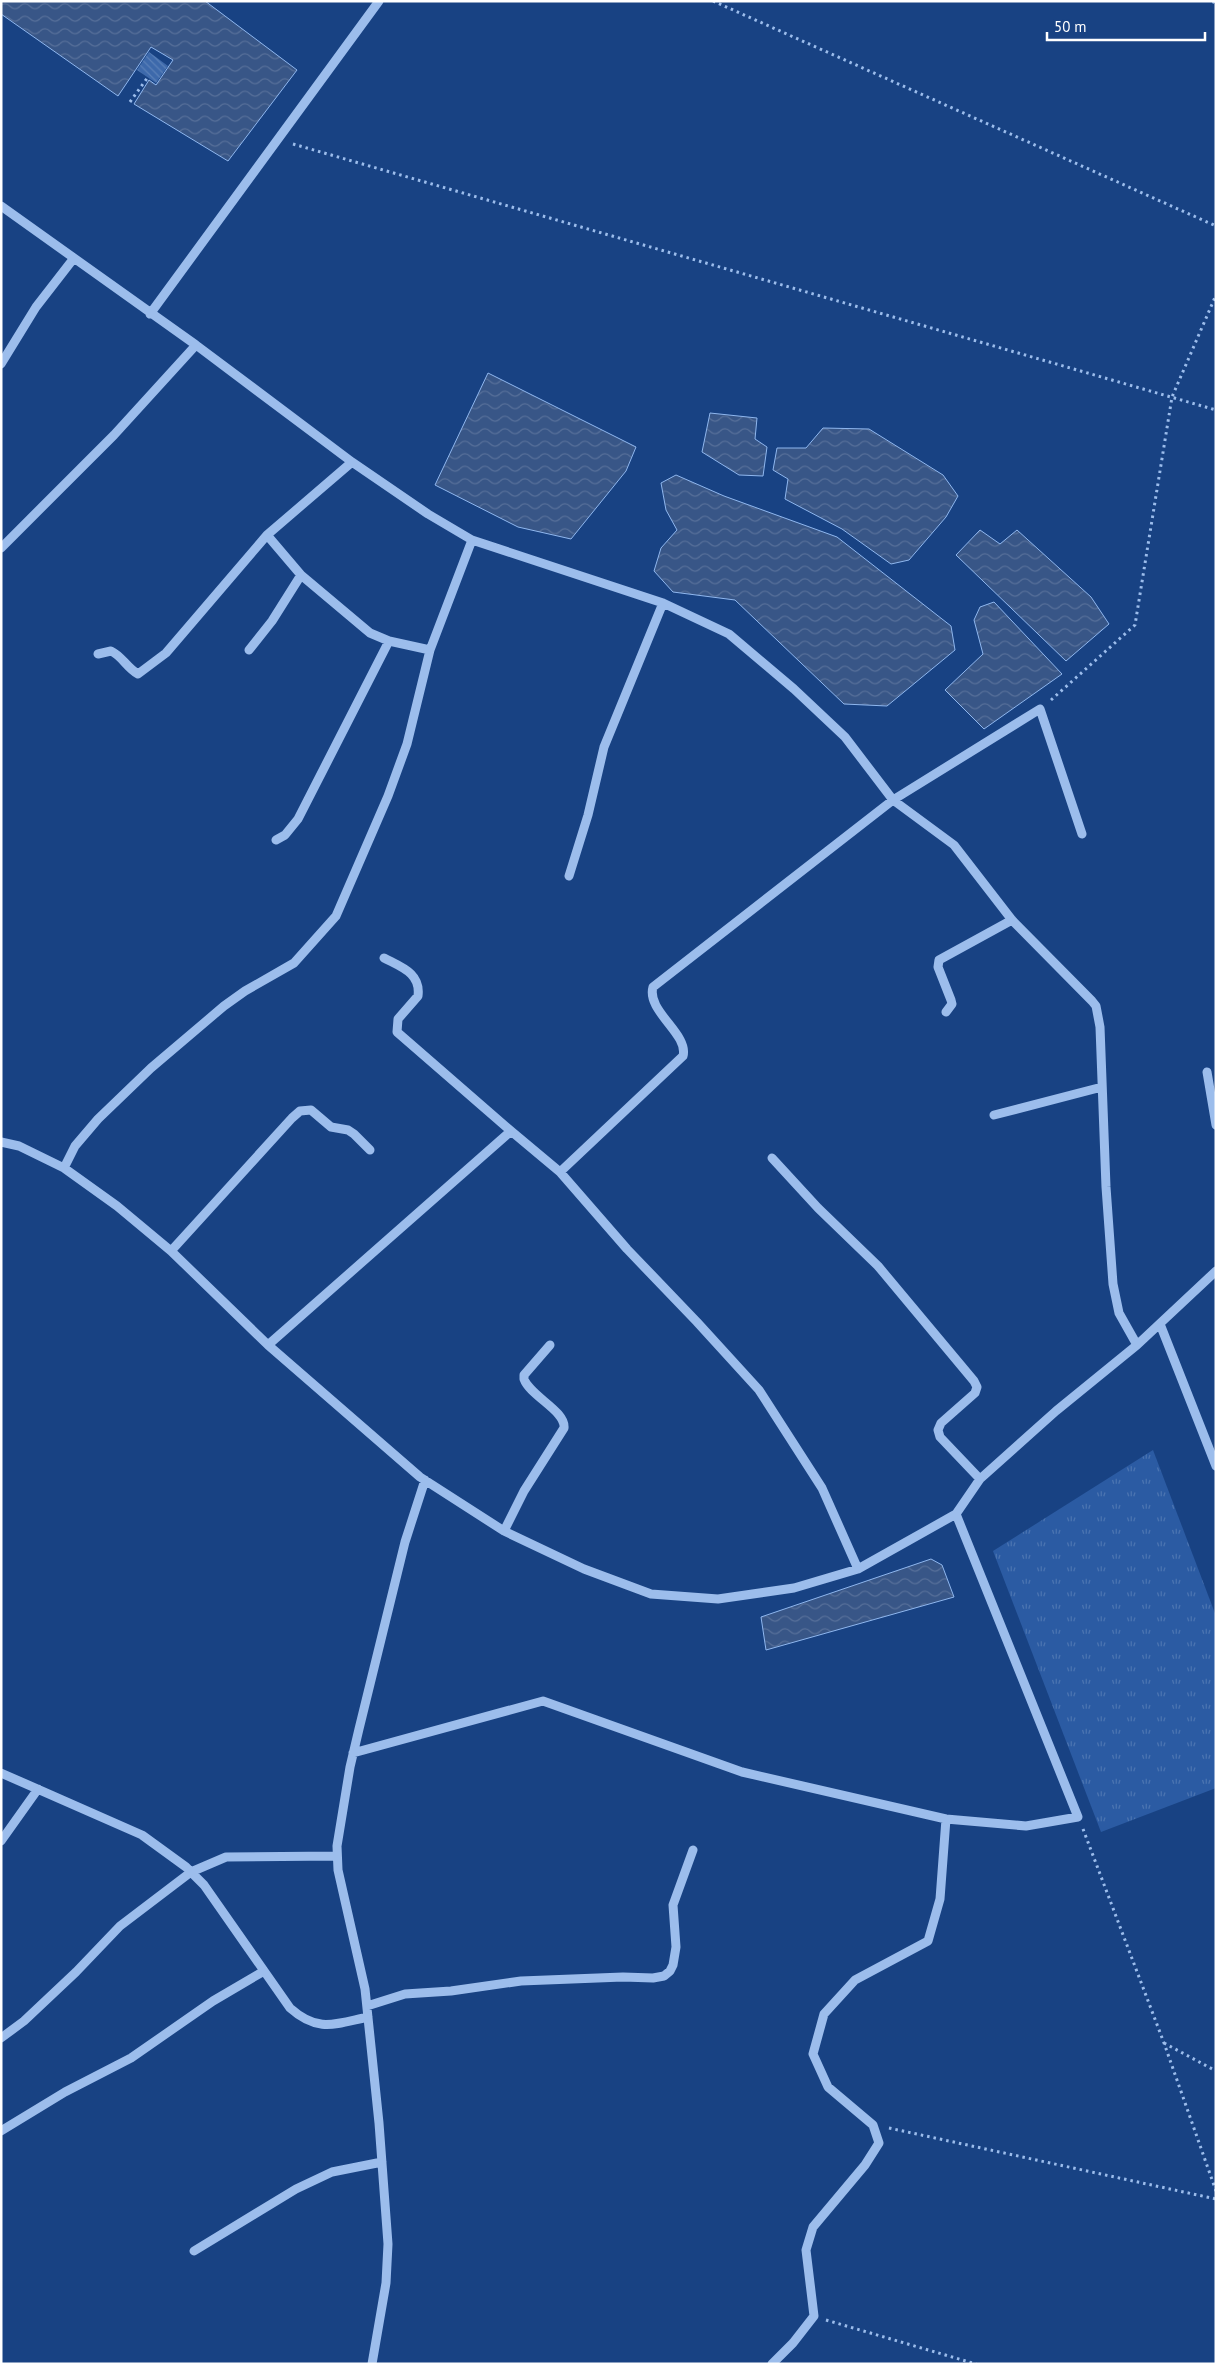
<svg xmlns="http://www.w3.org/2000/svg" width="1217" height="2365" font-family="'PT Sans',sans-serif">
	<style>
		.park { fill: url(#park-tufts) }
		.water { fill: url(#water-waves); stroke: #8fb7ef }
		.building { fill: url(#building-back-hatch) }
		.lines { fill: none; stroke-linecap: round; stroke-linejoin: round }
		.path { stroke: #9cbdec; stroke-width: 3; stroke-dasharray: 2.5 4; stroke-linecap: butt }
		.minor { stroke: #9cbdec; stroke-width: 9 }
	</style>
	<defs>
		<pattern id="park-tufts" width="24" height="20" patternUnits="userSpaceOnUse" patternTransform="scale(1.25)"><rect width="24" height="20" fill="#2b5ba3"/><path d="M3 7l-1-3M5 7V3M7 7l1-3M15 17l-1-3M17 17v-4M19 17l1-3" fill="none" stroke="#4b74b1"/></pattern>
		<pattern id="water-waves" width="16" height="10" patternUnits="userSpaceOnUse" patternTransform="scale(1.25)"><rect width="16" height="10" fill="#385687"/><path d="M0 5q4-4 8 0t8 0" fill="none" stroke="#566f99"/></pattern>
		<pattern id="building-back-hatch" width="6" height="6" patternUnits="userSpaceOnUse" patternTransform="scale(1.25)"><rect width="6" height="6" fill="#3d69ab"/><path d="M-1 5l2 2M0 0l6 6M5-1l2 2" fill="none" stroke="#5a80b8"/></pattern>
	</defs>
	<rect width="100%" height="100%" fill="#184283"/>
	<!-- park -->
	<path class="park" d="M 1153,1450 L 1216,1616 L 1216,1788 L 1101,1832 L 993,1551 Z"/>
	<!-- water -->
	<path class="water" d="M 1,1 L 205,1 L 297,70 L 228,161 L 134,104 L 149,80 L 156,85 L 173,60 L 151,47 L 118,96 L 1,14 Z
		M 488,373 L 636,447 L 626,471 L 571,539 L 518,527 L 435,485 Z
		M 710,413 L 757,418 L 755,439 L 767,447 L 763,476 L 739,475 L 702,452 Z
		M 823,428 L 869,429 L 943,475 L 958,496 L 946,517 L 909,560 L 891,564 L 842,529 L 785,499 L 788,479 L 773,470 L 777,448 L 806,448 Z
		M 676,475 L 724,496 L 837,537 L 951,626 L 955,650 L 887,706 L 844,704 L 735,600 L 673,592 L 654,571 L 661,548 L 677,530 L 666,510 L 661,483 Z
		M 980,530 L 1000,544 L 1017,530 L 1091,597 L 1109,624 L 1066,661 L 956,555 Z
		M 994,602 L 1062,674 L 984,729 L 945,690 L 983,654 L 974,620 L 980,607 Z
		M 931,1559 L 942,1565 L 954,1597 L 766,1650 L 761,1617 Z"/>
	<!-- building -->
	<path class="building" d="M 149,52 L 168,66 L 156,83 L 137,70 Z"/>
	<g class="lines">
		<!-- path -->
		<path class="path" d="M 713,1 L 1216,226
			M 1213,1 L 1216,6
			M 130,102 L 148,77
			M 293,144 L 1216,410
			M 1051,700 L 1135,625 L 1172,397 L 1216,295
			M 1083,1829 L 1164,2043 L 1216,2191
			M 1164,2043 L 1216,2071
			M 889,2128 L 1216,2199
			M 826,2320 L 976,2364"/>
		<!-- minor -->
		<path class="minor" d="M 1,206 L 196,345 L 352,462 L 428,514 L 472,540 L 663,603 L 729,634 L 794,689 L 845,737 L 893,800 L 954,845 L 1012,920 L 1092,1001 L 1096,1006 L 1100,1027 L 1106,1187 L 1113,1284 L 1119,1313 L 1137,1345
			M 150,314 L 379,1
			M 1,364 L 36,307 L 74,258
			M 267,535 L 301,575 L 370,633 L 389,641 L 430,650
			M 1,548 L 114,435 L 196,345
			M 249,650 L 272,621 L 301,575
			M 98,654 L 111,651 C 122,656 127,668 138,674 L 166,653 L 267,535 L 352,462
			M 276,840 L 285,835 L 298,819 L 389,641
			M 569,876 L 588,815 L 604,747 L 663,603
			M 384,958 C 401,967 421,973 418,996 L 398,1019 L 397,1032 L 511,1131
			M 946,1012 L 952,1004 L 951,1000 L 938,967 L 939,960 L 1012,920
			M 1207,1072 L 1216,1125
			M 994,1115 L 1102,1087
			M 1,1142 L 19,1146 L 64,1168 L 117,1206 L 171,1251 L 268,1345 L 420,1477 L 504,1531 L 584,1569 L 651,1594 L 718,1599 L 794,1588 L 858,1569 L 956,1514 L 980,1479 L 1056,1411 L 1137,1345 L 1216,1271
			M 772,1158 L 818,1208 L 878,1266 L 974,1381 L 977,1387 L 975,1393 L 941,1423 L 938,1430 L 940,1437 L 980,1479
			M 64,1168 L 75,1146 L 98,1119 L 151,1068 L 224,1006 L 245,991 L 294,963 L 336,916 L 388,796 L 407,744 L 430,650 L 472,540
			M 560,1172 L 683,1056 C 689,1034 646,1011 653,987 L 893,800 L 1040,709 L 1082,834
			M 171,1251 L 292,1118 L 300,1111 L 311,1110 L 331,1127 L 348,1130 L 354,1134 L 370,1150
			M 1160,1324 L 1216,1466
			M 268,1345 L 511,1131 L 560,1172 L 627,1249 L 697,1322 L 759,1390 L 822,1488 L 858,1569
			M 504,1531 L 524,1491 L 564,1428 C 566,1411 530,1396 524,1379 L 524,1375 L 550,1345
			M 353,1753 L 543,1701 L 742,1772 L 946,1819 L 1026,1826 L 1078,1817 L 956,1514
			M 1,1773 L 142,1835 L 186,1867 L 204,1885 L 290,2008 C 318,2033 335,2024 368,2017
			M 1,1841 L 38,1789
			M 367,2006 L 405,1994 L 451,1991 L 521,1981 L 623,1977 L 653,1978 L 664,1976 L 670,1971 L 673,1965 L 676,1947 L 673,1905 L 693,1850
			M 1,2038 L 24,2021 L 76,1972 L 120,1926 L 191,1872 L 226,1857 L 337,1856
			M 1,2131 L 65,2092 L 131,2058 L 213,2001 L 264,1971
			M 194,2251 L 296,2189 L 332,2172 L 382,2162
			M 372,2364 L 386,2283 L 388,2244 L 379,2123 L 365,1989 L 338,1870 L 337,1846 L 350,1767 L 359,1729 L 405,1542 L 425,1480
			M 772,2364 L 793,2343 L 814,2316 L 806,2250 L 813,2227 L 865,2165 L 879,2143 L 873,2125 L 828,2087 L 813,2054 L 824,2014 L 855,1980 L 928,1941 L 940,1899 L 946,1819"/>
	</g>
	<!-- border -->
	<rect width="1217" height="2365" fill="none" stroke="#ffffff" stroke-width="5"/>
	<!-- scale -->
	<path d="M1047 32v8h158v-8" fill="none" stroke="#ffffff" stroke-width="2.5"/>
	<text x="1054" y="32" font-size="15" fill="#ffffff" stroke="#184283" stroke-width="4" paint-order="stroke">50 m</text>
</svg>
